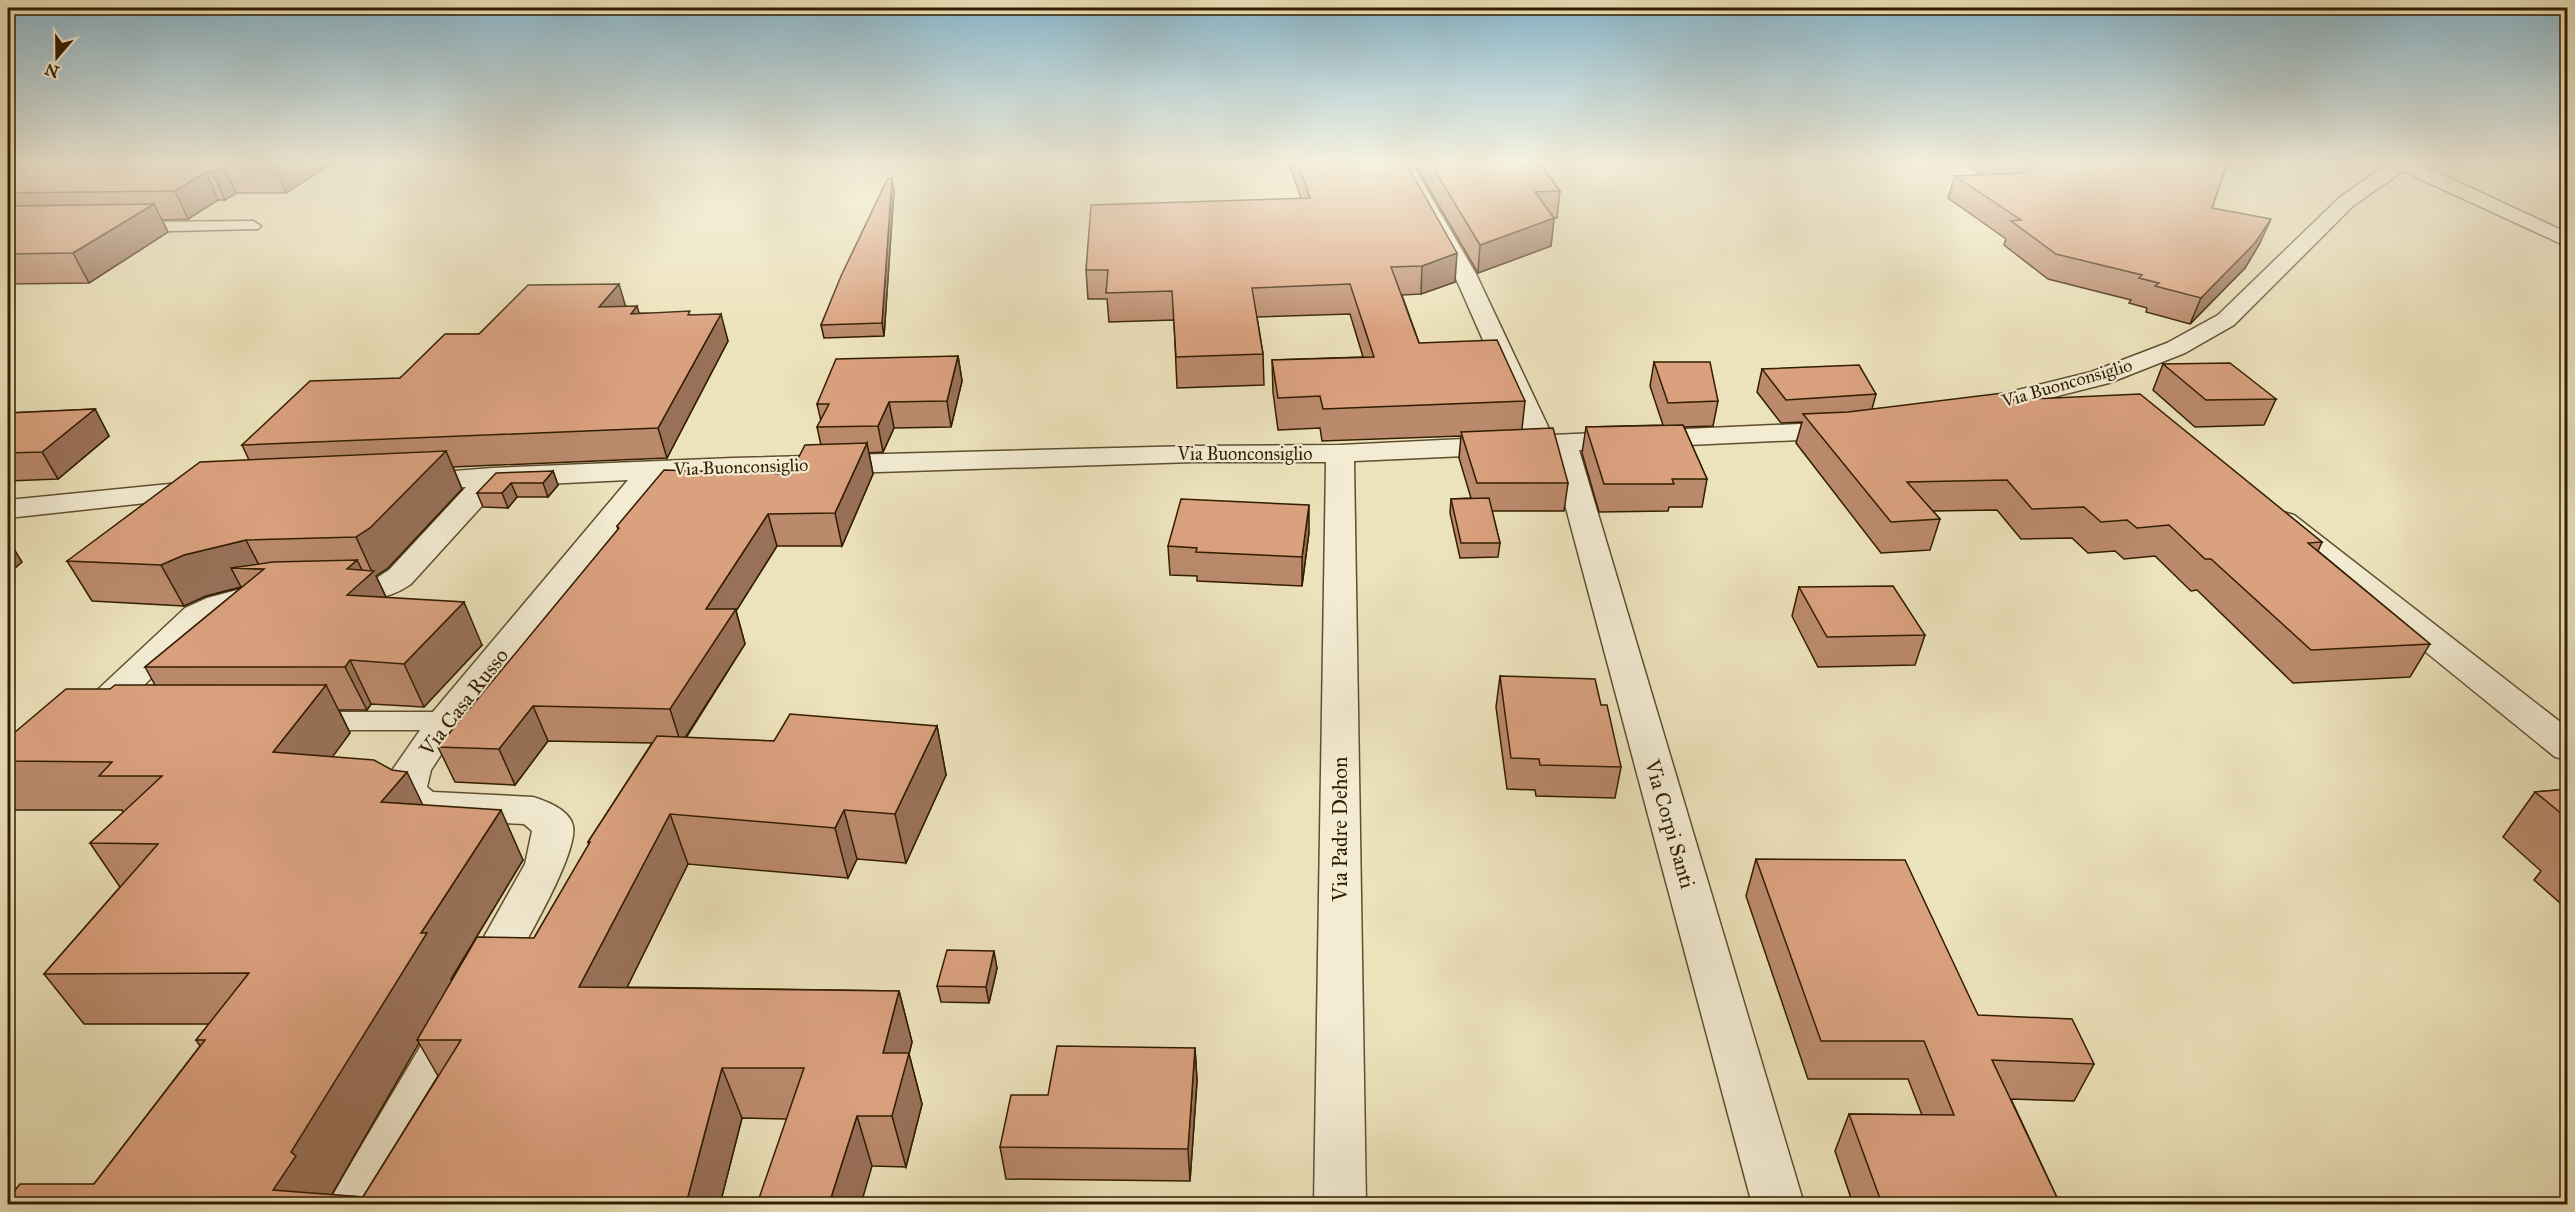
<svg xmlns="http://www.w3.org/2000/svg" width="2575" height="1212" font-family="'IM FELL Great Primer',serif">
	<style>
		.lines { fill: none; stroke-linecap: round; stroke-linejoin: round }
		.service-casing { stroke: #604e2f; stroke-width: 3 }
		.minor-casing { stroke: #604e2f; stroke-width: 3 }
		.service { fill: #f3ecd3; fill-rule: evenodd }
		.minor { fill: #f3ecd3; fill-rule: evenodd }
		.wall { fill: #bb8a6d; stroke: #321d00; stroke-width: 1.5; fill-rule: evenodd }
		.shaded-wall { fill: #997159; stroke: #321d00; stroke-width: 1.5 }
		.building { fill: #daa17f; stroke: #321d00; stroke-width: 1.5 }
		.labels { text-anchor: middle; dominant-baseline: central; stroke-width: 4.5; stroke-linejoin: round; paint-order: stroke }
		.street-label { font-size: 18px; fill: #321d00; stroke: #f3ecd3 }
		.near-street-label { font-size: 21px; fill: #321d00; stroke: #f3ecd3 }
	</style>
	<rect width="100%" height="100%" fill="#ece2bb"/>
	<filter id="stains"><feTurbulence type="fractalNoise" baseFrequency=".00333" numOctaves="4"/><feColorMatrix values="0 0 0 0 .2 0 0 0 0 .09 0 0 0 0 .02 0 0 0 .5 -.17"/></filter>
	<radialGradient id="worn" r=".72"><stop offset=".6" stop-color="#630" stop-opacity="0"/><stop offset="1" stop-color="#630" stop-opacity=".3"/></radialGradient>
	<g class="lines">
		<defs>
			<path id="service" d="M 253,221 L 261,226 L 258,229 L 133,232 L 125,227 L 133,222 Z
				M 313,712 L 445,712 L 454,715 L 458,721 L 454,727 L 445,730 L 313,730 L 304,727 L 300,721 L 304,715 Z"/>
			<path id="minor" d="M 1392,161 L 1410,161 L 1476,274 L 1552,435 L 1843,422 L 1853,424 L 1857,430 L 1853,436 L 1843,438 L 1579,450 L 1804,1204 L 1752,1204 L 1551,452 L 1354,461 L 1366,1204 L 1314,1204 L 1326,462 L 1193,462 L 660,479 L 458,729 L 431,770 L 427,787 L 433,792 L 533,797 C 546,801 570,810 573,826 C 579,855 516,958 500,989 L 484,994 L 468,989 L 462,976 L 525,864 L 532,831 L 524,824 L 423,819 C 407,814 395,806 387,791 L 393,769 L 432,713 L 628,480 L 500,486 L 411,584 C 387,601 355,604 326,597 L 321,590 L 326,583 L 375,579 L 389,570 L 466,487 L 414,490 L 404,487 L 399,481 L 404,475 L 492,468 L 733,458 L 1193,446 L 1340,445 L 1525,436 L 1454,274 Z
				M 2391,161 L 2413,161 L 2568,233 L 2568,247 L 2403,171 L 2353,206 L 2234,325 L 2185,353 L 2109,383 L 1974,417 L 1965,415 L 1961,409 L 1965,403 L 2091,372 L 2167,343 L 2218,315 L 2339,198 Z
				M 200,481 L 210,484 L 215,490 L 210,496 L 8,518 L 8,500 Z
				M 2283,512 L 2294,515 L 2568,728 L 2568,760 L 2555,757 L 2272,527 L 2268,521 L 2272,515 Z
				M 264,583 L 276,586 L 280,593 L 276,600 L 231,612 L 209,622 L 103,725 L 90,729 L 77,725 L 72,717 L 77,709 L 185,608 L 207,598 Z
				M 455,1010 L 471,1015 L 478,1029 L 383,1204 L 329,1204 L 337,1187 L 439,1015 Z"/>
		</defs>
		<!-- service casing -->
		<use href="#service" class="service-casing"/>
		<!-- minor casing -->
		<use href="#minor" class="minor-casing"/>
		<!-- service -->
		<use href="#service" class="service"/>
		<!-- minor -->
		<use href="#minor" class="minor"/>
	</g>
	<!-- wall -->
	<path class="wall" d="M 8,161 L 336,161 L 286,193 L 236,193 L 225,200 L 218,200 L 188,219 L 162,220 L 168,232 L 89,283 L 8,284 Z
		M 1288,161 L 1405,161 L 1455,282 L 1421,294 L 1402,295 L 1419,343 L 1525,401 L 1522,429 L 1568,483 L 1564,511 L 1492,511 L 1500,543 L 1498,557 L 1460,558 L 1450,513 L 1451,499 L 1471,498 L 1459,458 L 1461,436 L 1322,441 L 1320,428 L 1278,430 L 1273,392 L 1272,360 L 1363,357 L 1350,314 L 1257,317 L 1263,354 L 1264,385 L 1177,388 L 1174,320 L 1109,322 L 1107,299 L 1088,299 L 1086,270 L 1301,198 Z
		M 1413,161 L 1538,161 L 1560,191 L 1557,218 L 1554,218 L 1551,246 L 1478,273 Z
		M 1960,161 L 2228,161 L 2212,208 L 2260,243 L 2245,268 L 2190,324 L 2146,312 L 2147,308 L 2129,303 L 2131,300 L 2048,279 L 2004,245 L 2006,239 L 1948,198 L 1955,176 L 1982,175 Z
		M 892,179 L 894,190 L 884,336 L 824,338 L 821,325 Z
		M 626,306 L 639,313 L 691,315 L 728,341 L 667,458 L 453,467 L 462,489 L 388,568 L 376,576 L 386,597 L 482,645 L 424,707 L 371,704 L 367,710 L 339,710 L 350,733 L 332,757 L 423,805 L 523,860 L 451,979 L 452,980 L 534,938 L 589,845 L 588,842 L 652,743 L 548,741 L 515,785 L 455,782 L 438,747 L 618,530 L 617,526 L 790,474 L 821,445 L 817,427 L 821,421 L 817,404 L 958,356 L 962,381 L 951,427 L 894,428 L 883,452 L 869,453 L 873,474 L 842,546 L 777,546 L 736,611 L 745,644 L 686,738 L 774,741 L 937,726 L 946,775 L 906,863 L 857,859 L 848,878 L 688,864 L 627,987 L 899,991 L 912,1042 L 909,1054 L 922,1104 L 906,1167 L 872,1166 L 786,1119 L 742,1118 L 720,1204 L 8,1204 L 94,1184 L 200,1046 L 196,1040 L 209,1024 L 84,1024 L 44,974 L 120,887 L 90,843 L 123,813 L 122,810 L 15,810 L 8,799 L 8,738 L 110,689 L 155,685 L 145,667 L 242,587 L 206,596 L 184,606 L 92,601 L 67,561 L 249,460 L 242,445 L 400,378 L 479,334 ZM 419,1043 L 438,1076 L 363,1197 L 332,1195 Z
		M 1654,362 L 1718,401 L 1713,426 L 1684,427 L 1707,479 L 1702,507 L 1669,507 L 1668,511 L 1599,512 L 1582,453 L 1586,427 L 1663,425 L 1650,386 Z
		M 2163,364 L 2276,399 L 2264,425 L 2195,427 L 2153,390 Z
		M 1762,369 L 1876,394 L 1872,409 L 2011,400 L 2322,542 L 2318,551 L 2430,644 L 2410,677 L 2293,683 L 2197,590 L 2191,591 L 2155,556 L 2124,559 L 2115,551 L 2088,553 L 2072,538 L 2021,539 L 1997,510 L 1933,511 L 1940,519 L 1930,550 L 1881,553 L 1796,443 L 1802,422 L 1781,423 L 1757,392 Z
		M 95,409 L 109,436 L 58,479 L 8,481 L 8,413 Z
		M 553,471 L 558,485 L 548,497 L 517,497 L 508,508 L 483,507 L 477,493 Z
		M 1309,532 L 1302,586 L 1197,581 L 1197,576 L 1170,575 L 1168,546 Z
		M 1799,587 L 1925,635 L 1915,665 L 1818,667 L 1792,616 Z
		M 1500,676 L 1601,705 L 1621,767 L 1615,798 L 1536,796 L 1535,790 L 1507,789 L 1496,707 Z
		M 2568,789 L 2568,910 L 2534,880 L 2541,871 L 2503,837 L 2535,792 Z
		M 1756,859 L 1978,1015 L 2094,1064 L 2074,1101 L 2011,1099 L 2060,1204 L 1853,1204 L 1835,1151 L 1849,1114 L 1922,1115 L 1908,1079 L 1808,1079 L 1746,896 Z
		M 997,968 L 989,1003 L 941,1002 L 937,986 Z
		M 1195,1048 L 1197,1081 L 1190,1181 L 1006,1179 L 1000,1147 L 1048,1095 Z"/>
	<!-- shaded-wall -->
	<path class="shaded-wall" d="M 283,161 L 336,161 L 286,193 L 275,166 Z
		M 224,166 L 236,193 L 225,200 L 212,172 Z
		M 206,172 L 218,200 L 188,219 L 175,191 Z
		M 892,179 L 894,190 L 884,336 L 882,323 Z
		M 154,204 L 168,232 L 89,283 L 73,253 Z
		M 1554,218 L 1551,246 L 1478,273 L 1480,245 Z
		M 2271,219 L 2260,243 L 2245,268 L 2190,324 L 2201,298 Z
		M 1457,253 L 1455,282 L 1421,294 L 1422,266 Z
		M 619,284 L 627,311 L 599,307 Z
		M 637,306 L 645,333 L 631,314 Z
		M 721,314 L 728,341 L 667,458 L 658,428 Z
		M 958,356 L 962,381 L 951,427 L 947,401 Z
		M 889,402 L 894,428 L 883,452 L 878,426 Z
		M 95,409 L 109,436 L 58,479 L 42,452 Z
		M 867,443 L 873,474 L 842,546 L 835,513 Z
		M 446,451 L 462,489 L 388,568 L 376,576 L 393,612 L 347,595 L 347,569 L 357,560 L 366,578 L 372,572 L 356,537 Z
		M 553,471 L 558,485 L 548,497 L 543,483 Z
		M 511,483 L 517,497 L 508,508 L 502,493 Z
		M 1309,505 L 1309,532 L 1302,586 L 1302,557 Z
		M 768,514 L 777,546 L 736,611 L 745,644 L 681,744 L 670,709 L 706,609 Z
		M 8,539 L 22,562 L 8,574 Z
		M 246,540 L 261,569 L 231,568 L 241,587 L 206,596 L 184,606 L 161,565 L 184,555 Z
		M 464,602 L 482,645 L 424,707 L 404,664 Z
		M 350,660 L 371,704 L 367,710 L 345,667 Z
		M 326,685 L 350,733 L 300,801 L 273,752 Z
		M 533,706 L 548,741 L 515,785 L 499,749 Z
		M 937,726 L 946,775 L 906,863 L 895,814 Z
		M 407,772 L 431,822 L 381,802 Z
		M 501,810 L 523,860 L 451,979 L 453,983 L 417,1040 L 419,1043 L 328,1201 L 273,1190 L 291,1152 L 421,933 Z
		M 844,810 L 857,859 L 848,878 L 835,828 Z
		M 670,814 L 688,864 L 602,1038 L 579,987 Z
		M 994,951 L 997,968 L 989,1003 L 986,987 Z
		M 899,991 L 912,1042 L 909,1054 L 922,1104 L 906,1167 L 892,1116 L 883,1053 Z
		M 1195,1048 L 1197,1081 L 1190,1181 L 1188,1149 Z
		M 722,1068 L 742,1118 L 720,1204 L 686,1204 Z
		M 857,1116 L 872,1166 L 861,1204 L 829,1204 Z"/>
	<!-- building -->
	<path class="building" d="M 8,161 L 283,161 L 275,166 L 224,166 L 212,172 L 206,172 L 175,191 L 8,193 Z
		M 1297,161 L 1405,161 L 1457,253 L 1422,266 L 1391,267 L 1419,343 L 1497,340 L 1525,401 L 1323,409 L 1320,396 L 1278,398 L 1272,360 L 1374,357 L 1350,284 L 1252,288 L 1263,354 L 1176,357 L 1172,291 L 1106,293 L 1108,270 L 1086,270 L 1091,205 L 1310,198 Z
		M 1429,161 L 1538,161 L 1560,191 L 1535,192 L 1554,218 L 1480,245 Z
		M 2004,161 L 2228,161 L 2212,208 L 2271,219 L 2255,243 L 2201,298 L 2155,286 L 2159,283 L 2139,278 L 2142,275 L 2056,254 L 2011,221 L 2021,220 L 1955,176 L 2025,173 Z
		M 888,178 L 892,179 L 882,323 L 821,325 L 841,276 Z
		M 154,204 L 73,253 L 8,254 L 8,234 L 13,232 L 8,232 L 8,206 Z
		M 619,284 L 599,307 L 637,306 L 631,314 L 690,311 L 688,315 L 721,314 L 658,428 L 242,445 L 310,381 L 400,378 L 445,334 L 479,334 L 528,285 Z
		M 958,356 L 947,401 L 889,402 L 878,426 L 817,427 L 829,404 L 817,404 L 836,359 Z
		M 1654,362 L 1710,362 L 1718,401 L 1668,403 Z
		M 2230,363 L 2276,399 L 2206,400 L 2163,364 Z
		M 1859,365 L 1876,394 L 1786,400 L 1762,369 Z
		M 2003,393 L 2011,400 L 2140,394 L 2322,542 L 2308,543 L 2430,644 L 2311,650 L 2211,559 L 2205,559 L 2169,525 L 2137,528 L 2127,520 L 2101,522 L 2084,507 L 2032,509 L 2007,480 L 1907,482 L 1940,519 L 1891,522 L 1803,414 L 1848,412 Z
		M 95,409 L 42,452 L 8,453 L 8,413 Z
		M 1683,425 L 1707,479 L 1672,479 L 1674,484 L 1604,484 L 1586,427 Z
		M 1553,428 L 1568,483 L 1477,483 L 1461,432 Z
		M 867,443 L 835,513 L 768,514 L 706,609 L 736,609 L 670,709 L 533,706 L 499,749 L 438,747 L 619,528 L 617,526 L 664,470 L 790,474 L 805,445 Z
		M 446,451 L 370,528 L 356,537 L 246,540 L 184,555 L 161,565 L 67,561 L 200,462 Z
		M 553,471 L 543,483 L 511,483 L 502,493 L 477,493 L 496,473 Z
		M 1489,498 L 1500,543 L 1461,543 L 1451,499 Z
		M 1181,499 L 1309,505 L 1302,557 L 1196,552 L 1197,548 L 1168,546 Z
		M 357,560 L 347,569 L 374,571 L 347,595 L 464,602 L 404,664 L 350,660 L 345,667 L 145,667 L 264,569 L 231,568 L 273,562 Z
		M 1893,586 L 1925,635 L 1827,637 L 1799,587 Z
		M 1500,676 L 1595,679 L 1601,705 L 1607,705 L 1621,767 L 1540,765 L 1539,759 L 1511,758 Z
		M 115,685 L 326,685 L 273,752 L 374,760 L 392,770 L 407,772 L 381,802 L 501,810 L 421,933 L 427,933 L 291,1152 L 296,1156 L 273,1190 L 363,1197 L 461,1040 L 417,1040 L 477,937 L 534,938 L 590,842 L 588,842 L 657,736 L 774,741 L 790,714 L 937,726 L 895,814 L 844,810 L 835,828 L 670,814 L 579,987 L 899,991 L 883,1053 L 909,1053 L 892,1116 L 857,1116 L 829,1204 L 757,1204 L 804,1068 L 722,1068 L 686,1204 L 8,1204 L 8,1199 L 20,1184 L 94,1184 L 205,1040 L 196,1040 L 249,973 L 44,974 L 158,844 L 90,843 L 162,776 L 99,776 L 112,762 L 8,761 L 8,738 L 66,689 L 110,689 Z
		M 2568,789 L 2568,819 L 2535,792 Z
		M 1756,859 L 1905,860 L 1978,1015 L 2072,1019 L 2094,1064 L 1992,1060 L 2060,1204 L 1882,1204 L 1849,1114 L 1954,1115 L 1924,1041 L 1821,1041 Z
		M 947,950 L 994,951 L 986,987 L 937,986 Z
		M 1057,1046 L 1195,1048 L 1188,1149 L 1000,1147 L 1011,1095 L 1048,1095 Z"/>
	<!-- sky -->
	<linearGradient id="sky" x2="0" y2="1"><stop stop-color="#89b8cf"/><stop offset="0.49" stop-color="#f6f2e0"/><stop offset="1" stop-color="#f6f2e0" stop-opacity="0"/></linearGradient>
	<rect width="2575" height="331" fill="url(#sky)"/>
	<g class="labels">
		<!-- street labels -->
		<g class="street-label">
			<text transform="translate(2067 383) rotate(-16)">Via Buonconsiglio</text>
			<text x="1245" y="454">Via Buonconsiglio</text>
			<text transform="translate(741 467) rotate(-2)">Via Buonconsiglio</text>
		</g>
		<!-- near-street labels -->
		<g class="near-street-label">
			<text transform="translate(464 702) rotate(-52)">Via Casa Russo</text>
			<text transform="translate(1670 824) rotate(74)">Via Corpi Santi</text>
			<text transform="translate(1340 829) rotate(-90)">Via Padre Dehon</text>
		</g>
	</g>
	<!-- margin -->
	<rect width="2575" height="1212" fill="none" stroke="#ece2bb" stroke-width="30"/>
	<rect x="9" y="9" width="2557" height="1194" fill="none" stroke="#321d00" stroke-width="3"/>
	<rect x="15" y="15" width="2545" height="1182" fill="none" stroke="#321d00" stroke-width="1.5"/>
	<!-- north arrow -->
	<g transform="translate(57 57) rotate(200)" stroke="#f3ecd3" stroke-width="4.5" paint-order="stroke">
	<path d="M0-4.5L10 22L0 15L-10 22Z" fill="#321d00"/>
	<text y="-9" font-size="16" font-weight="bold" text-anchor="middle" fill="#321d00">N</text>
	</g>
	<rect width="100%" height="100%" filter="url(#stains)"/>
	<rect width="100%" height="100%" fill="url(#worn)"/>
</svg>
